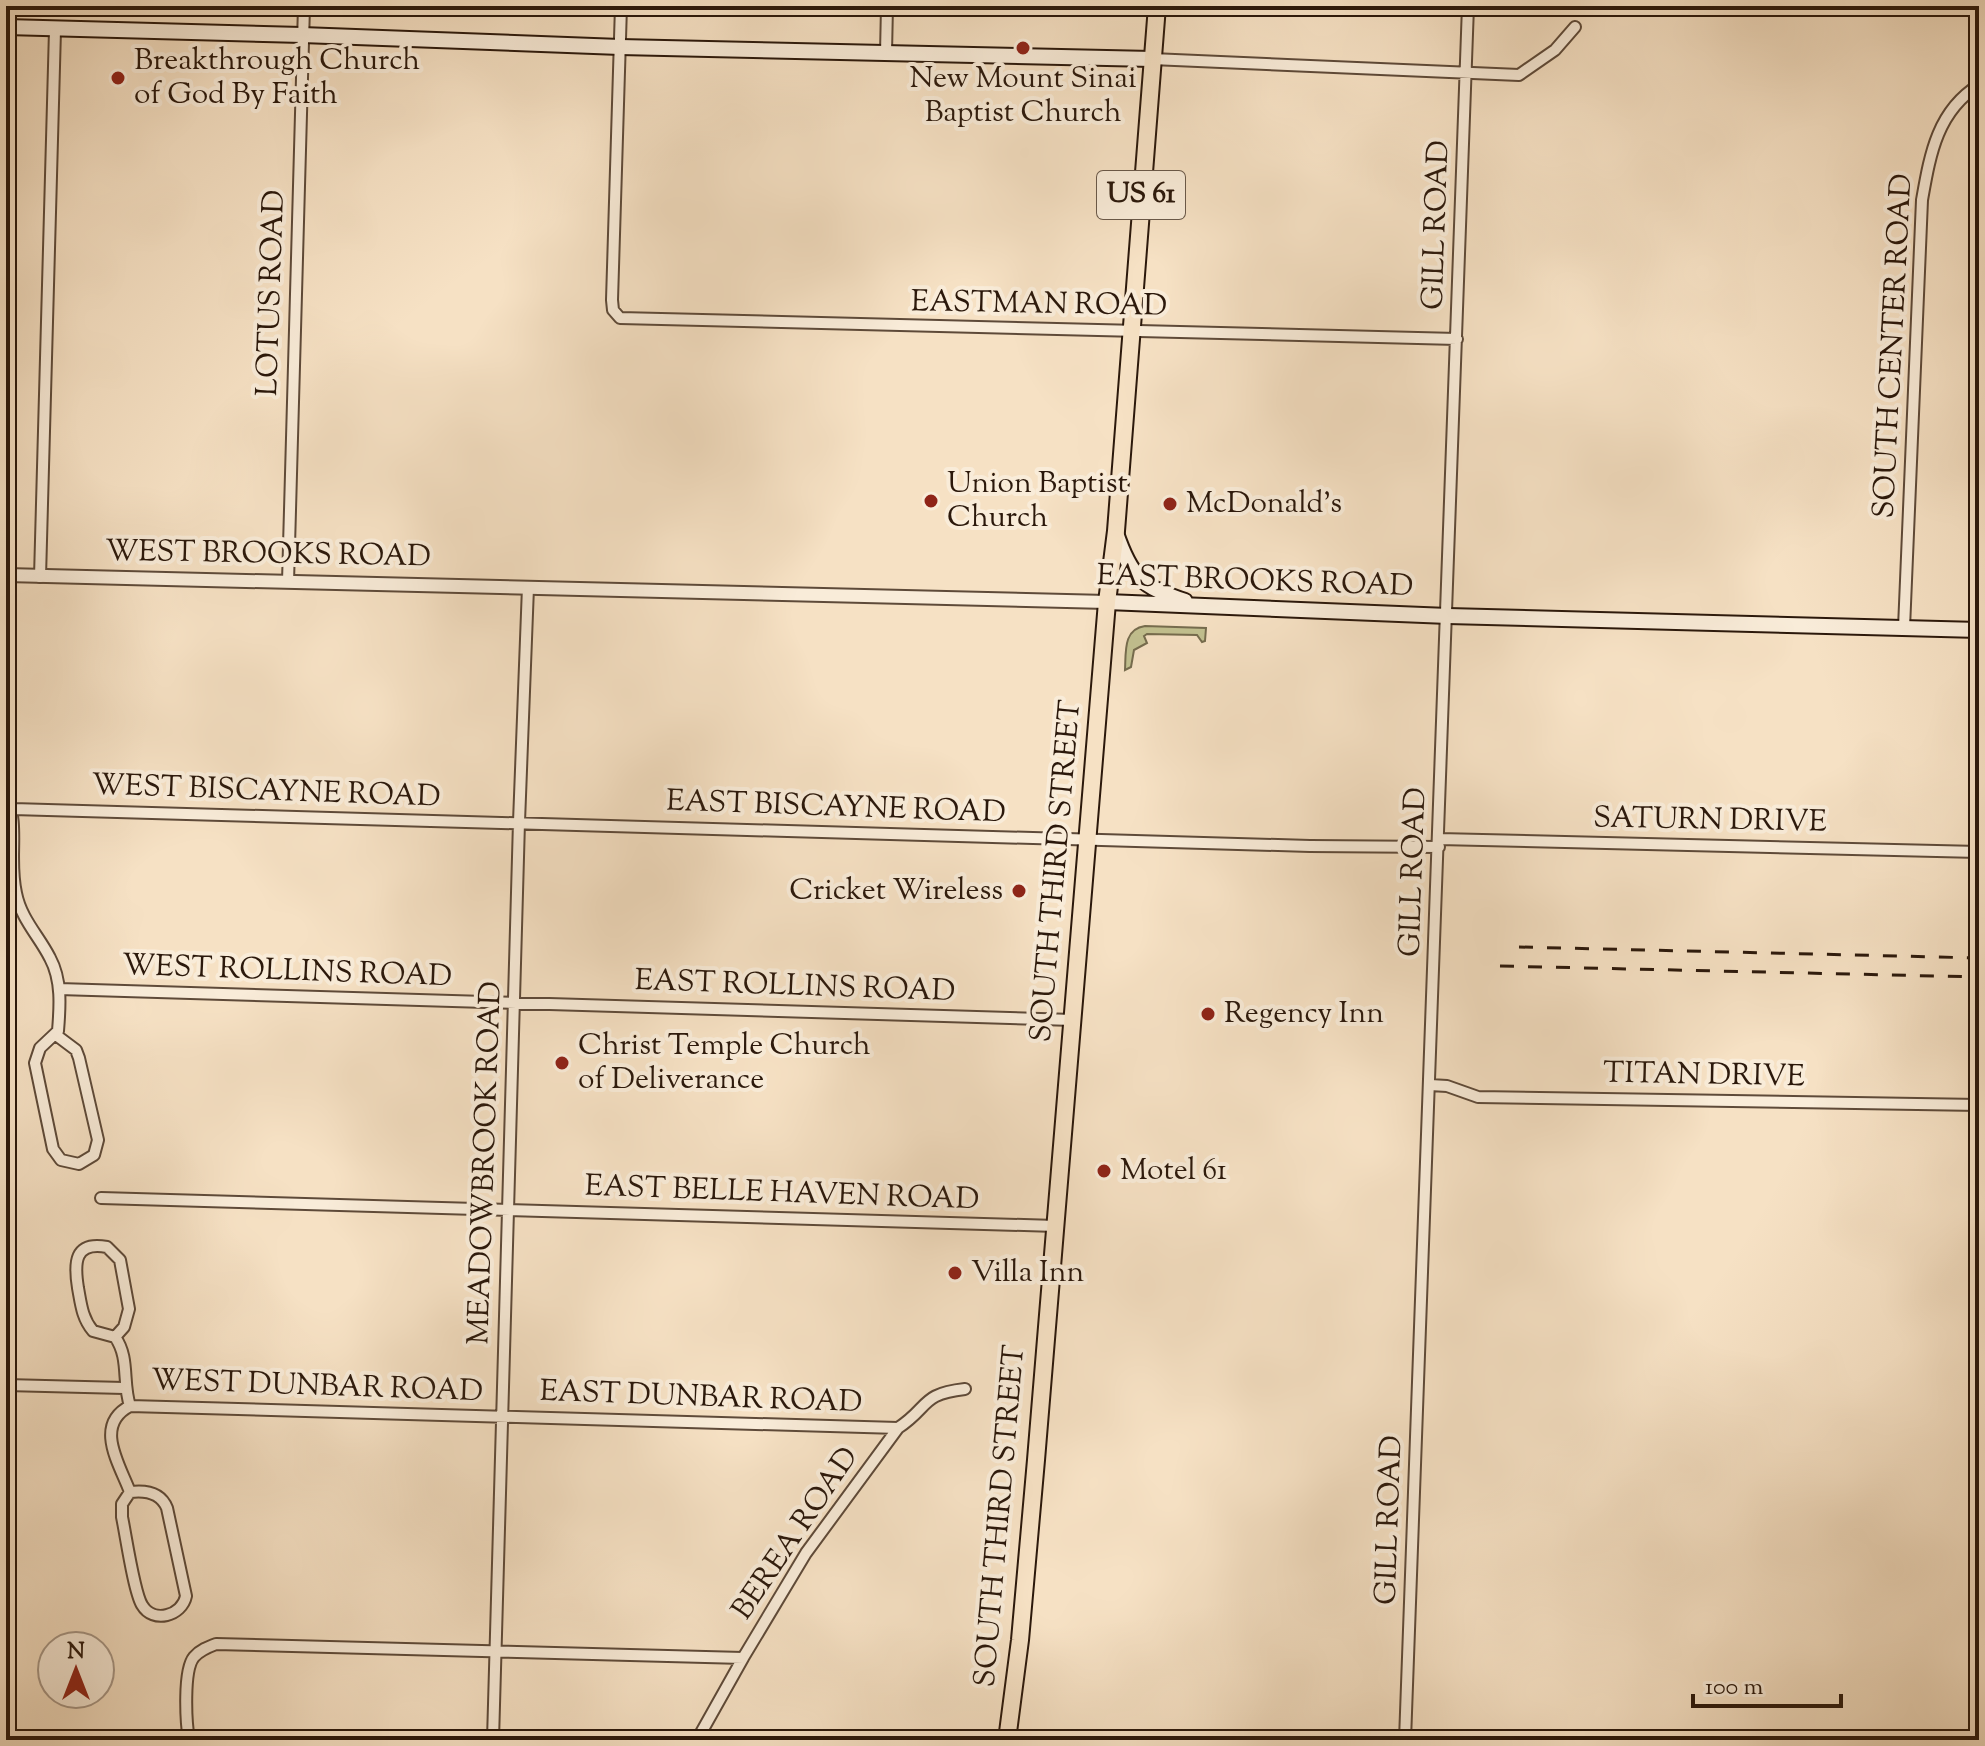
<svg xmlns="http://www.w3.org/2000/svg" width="1985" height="1746" font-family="'Sorts Mill Goudy',serif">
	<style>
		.green { fill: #c2c190; stroke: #766c4e; stroke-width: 2 }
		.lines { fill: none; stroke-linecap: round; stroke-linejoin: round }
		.minor-casing { stroke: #5e4a39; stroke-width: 14 }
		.tertiary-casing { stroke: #5e4a39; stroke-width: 16 }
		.secondary-casing { stroke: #2b180b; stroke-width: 18 }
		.trunk-casing { stroke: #2b180b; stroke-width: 20 }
		.minor { stroke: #f9ecd9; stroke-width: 10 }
		.tertiary { stroke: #f9ecd9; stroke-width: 12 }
		.secondary { stroke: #f9ecd9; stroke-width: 14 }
		.trunk { stroke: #f6e1c4; stroke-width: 16 }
		.rail { stroke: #2b180b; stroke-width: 3; stroke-dasharray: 14 14; stroke-linecap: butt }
		.poi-dot { fill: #8f2418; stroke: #f9ecd9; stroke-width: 3 }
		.labels { text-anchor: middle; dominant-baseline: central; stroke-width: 8; stroke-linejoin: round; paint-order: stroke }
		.shield { fill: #f9ecd9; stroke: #695849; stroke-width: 2 }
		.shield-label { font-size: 28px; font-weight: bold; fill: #2b180b }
		.poi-label { font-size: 30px; fill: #2b180b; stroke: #f9ecd9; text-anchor: start }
		.street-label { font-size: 30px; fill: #2b180b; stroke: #f9ecd9 }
	</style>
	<rect width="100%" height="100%" fill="#f6e1c4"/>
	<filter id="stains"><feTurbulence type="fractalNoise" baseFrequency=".0025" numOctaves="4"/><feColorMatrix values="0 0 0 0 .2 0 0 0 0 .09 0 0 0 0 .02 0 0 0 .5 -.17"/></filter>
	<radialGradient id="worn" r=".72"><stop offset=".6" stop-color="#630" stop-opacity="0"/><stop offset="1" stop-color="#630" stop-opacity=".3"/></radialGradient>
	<!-- green -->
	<path class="green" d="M 1145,626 L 1206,628 L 1205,641 L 1202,642 L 1197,635 L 1147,634 L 1144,636 L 1147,643 L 1134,650 L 1131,667 L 1125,670 C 1126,652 1123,629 1145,626 Z"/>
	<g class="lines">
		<defs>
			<path id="minor" d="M 621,6 L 612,300 L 613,310 L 620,318 L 1457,339
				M 886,53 L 887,6
				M 1152,59 L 1519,75 L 1555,50 L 1575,27
				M 40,577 L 55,30
				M 288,582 L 304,6
				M 1904,628 L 1922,200 C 1930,155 1937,111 1979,85
				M 6,790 C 20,830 8,857 16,893 C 21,919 39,936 50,958 C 62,980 60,1007 58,1031 L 40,1048 L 35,1063 L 53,1149 L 61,1160 L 79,1164 L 94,1155 L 98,1140 L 79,1058 L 76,1050 L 56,1035
				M 13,809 L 1310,846 L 1439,847
				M 1439,839 L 1979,852
				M 59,989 L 1073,1020
				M 1430,1085 L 1447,1086 L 1478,1097 L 1979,1105
				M 101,1198 L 1056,1226
				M 115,1337 L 124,1327 L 129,1309 L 120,1260 L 107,1247 C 74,1241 74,1263 78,1288 C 81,1304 82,1318 93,1331 L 115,1337 C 130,1358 122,1382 130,1406 C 93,1425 120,1465 130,1492 L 122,1504 L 122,1517 C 126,1536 134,1592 142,1605 C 153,1624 182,1616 186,1596 L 167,1508 C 161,1493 146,1490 130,1492
				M 6,1385 L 124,1388
				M 130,1406 L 898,1428
				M 189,1740 C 186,1723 183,1670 194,1657 C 200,1650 208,1647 216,1644 L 743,1658
				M 493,1740 L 519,822 L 528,587
				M 697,1740 L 743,1658 L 806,1553 L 898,1428 C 930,1407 920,1394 965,1389
				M 1405,1740 L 1468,6"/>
			<path id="tertiary" d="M 6,575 L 1107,602"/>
			<path id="secondary" d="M 6,27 L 302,35 L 620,47 L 1152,59
				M 1116,533 C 1131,577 1141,586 1185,601
				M 1107,602 L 1448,616 L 1979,630"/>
			<path id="trunk" d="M 1007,1740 L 1020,1640 L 1036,1460 L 1107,602 L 1116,531 L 1157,6"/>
		</defs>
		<!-- minor casing -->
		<use href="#minor" class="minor-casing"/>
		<!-- tertiary casing -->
		<use href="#tertiary" class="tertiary-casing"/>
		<!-- secondary casing -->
		<use href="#secondary" class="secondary-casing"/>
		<!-- trunk casing -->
		<use href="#trunk" class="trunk-casing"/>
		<!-- minor -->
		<use href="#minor" class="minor"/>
		<!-- tertiary -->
		<use href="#tertiary" class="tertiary"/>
		<!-- secondary -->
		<use href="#secondary" class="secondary"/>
		<!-- trunk -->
		<use href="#trunk" class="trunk"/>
		<!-- rail -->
		<path class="rail" d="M 1519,947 L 1979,958
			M 1500,966 L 1979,977"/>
	</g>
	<!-- markers -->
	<g class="poi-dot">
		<circle cx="1023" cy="48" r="8"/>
		<circle cx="118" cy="78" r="8"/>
		<circle cx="931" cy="501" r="8"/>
		<circle cx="1170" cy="504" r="8"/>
		<circle cx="1019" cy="891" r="8"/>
		<circle cx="1208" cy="1014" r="8"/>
		<circle cx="562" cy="1063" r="8"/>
		<circle cx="1104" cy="1171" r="8"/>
		<circle cx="955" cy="1273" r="8"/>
	</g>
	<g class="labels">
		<!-- shield labels -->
		<rect class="shield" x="1097" y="171" width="88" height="48" rx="6"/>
		<g class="shield-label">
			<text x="1141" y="195">US 61</text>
		</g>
		<!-- poi labels -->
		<g class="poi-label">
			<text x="134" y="61">Breakthrough Church<tspan x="134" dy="34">of God By Faith</tspan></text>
			<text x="1023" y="79" text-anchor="middle">New Mount Sinai<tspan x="1023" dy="34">Baptist Church</tspan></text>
			<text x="947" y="484">Union Baptist<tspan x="947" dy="34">Church</tspan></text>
			<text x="1186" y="504">McDonald's</text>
			<text x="1003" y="891" text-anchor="end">Cricket Wireless</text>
			<text x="1224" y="1014">Regency Inn</text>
			<text x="578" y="1046">Christ Temple Church<tspan x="578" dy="34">of Deliverance</tspan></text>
			<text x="1120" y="1171">Motel 61</text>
			<text x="971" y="1273">Villa Inn</text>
		</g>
		<!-- street labels -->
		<g class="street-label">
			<text transform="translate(1437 225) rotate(-88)">GILL ROAD</text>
			<text transform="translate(272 293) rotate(-88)">LOTUS ROAD</text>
			<text transform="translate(1039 305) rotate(1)">EASTMAN ROAD</text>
			<text transform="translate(1894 346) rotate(-87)">SOUTH CENTER ROAD</text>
			<text transform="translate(268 555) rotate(1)">WEST BROOKS ROAD</text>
			<text transform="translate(1255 582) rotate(2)">EAST BROOKS ROAD</text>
			<text transform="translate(266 792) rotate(2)">WEST BISCAYNE ROAD</text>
			<text transform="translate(836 808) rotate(2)">EAST BISCAYNE ROAD</text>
			<text transform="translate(1710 821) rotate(1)">SATURN DRIVE</text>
			<text transform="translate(1057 871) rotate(-85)">SOUTH THIRD STREET</text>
			<text transform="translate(1414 872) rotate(-88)">GILL ROAD</text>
			<text transform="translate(287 972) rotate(2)">WEST ROLLINS ROAD</text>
			<text transform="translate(795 987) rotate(2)">EAST ROLLINS ROAD</text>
			<text transform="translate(1704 1076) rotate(1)">TITAN DRIVE</text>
			<text transform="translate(486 1163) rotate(-88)">MEADOWBROOK ROAD</text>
			<text transform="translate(782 1194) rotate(2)">EAST BELLE HAVEN ROAD</text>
			<text transform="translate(317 1387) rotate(2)">WEST DUNBAR ROAD</text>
			<text transform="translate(701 1398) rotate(2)">EAST DUNBAR ROAD</text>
			<text transform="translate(1001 1516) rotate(-85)">SOUTH THIRD STREET</text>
			<text transform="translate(1390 1520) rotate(-88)">GILL ROAD</text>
			<text transform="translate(796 1534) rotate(-56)">BEREA ROAD</text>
		</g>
	</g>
	<!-- margin -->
	<rect width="1985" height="1746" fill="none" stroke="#f6e1c4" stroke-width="32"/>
	<rect x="8" y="8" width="1969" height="1730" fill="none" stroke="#2b180b" stroke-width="4"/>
	<rect x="16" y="16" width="1953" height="1714" fill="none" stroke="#2b180b" stroke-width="2"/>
	<!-- north arrow -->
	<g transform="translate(76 1670)"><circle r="38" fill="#f9ecd9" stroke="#a79787" stroke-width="2"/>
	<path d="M0-6L14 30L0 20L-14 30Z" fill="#8f2418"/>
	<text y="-12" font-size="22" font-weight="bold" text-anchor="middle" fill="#2b180b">N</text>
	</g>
	<!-- scale -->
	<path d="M1693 1694v12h148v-12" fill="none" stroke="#2b180b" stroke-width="4"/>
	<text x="1705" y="1694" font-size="24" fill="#2b180b" stroke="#f9ecd9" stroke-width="6" paint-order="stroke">100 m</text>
	<rect width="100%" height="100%" filter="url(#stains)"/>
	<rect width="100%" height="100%" fill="url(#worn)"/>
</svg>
